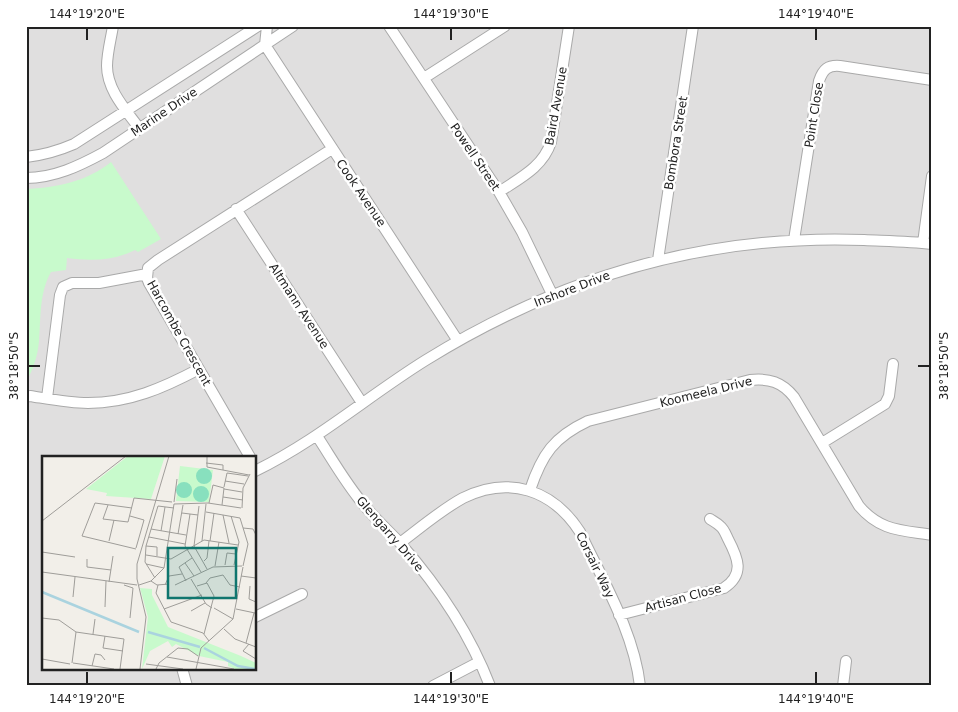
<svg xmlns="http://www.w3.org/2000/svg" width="958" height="712" font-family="'DejaVu Sans',sans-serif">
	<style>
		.residential { fill: #e0dfdf; fill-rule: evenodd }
		.park { fill: #c8facc }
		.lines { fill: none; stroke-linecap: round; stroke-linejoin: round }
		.minor-casing { stroke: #a9a9a9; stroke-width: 12 }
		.minor { stroke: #fff; stroke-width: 10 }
		.ticks { fill: none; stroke: #222; stroke-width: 2 }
		.labels { text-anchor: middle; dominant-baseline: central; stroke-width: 5; stroke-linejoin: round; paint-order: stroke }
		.street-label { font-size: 12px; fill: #222; stroke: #fff }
		.inset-river { fill: none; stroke: #aad3df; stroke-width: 2.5 }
		.inset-road { fill: none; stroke: #9f9d99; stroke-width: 1 }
		.view { fill: #0f766e; fill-opacity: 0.15; stroke: #0f766e; stroke-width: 2.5 }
		.inset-edge { fill: none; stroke: #222; stroke-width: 2.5 }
		.neatline { fill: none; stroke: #222; stroke-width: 2 }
		.ticks-label { font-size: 12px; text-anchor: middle; fill: #222 }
	</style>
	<rect width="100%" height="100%" fill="#f2efe9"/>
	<!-- residential -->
	<path class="residential" d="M 26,26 L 932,26 L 932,686 L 26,686 ZM 44,457 L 255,457 L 255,668 L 44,668 Z"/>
	<!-- park -->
	<path class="park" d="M 111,162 L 161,239 L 138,252 L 135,250 C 113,261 91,261 67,258 L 66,270 L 51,272 C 39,293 41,318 39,341 C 38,355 33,370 26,382 L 26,189 C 56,188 88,181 111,162 Z"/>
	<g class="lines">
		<defs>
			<path id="minor" d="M 113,26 C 111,39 107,53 107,66 C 107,90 126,110 139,128
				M 267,26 L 265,45 L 458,341
				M 389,26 L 499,192 L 522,232 L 552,294
				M 424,78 L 505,26
				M 26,157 C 44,155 58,151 74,144 L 258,26
				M 26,178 C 54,178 79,166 103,153 L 293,26
				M 499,192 C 520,178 543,167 551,142 L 569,26
				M 236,209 L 362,403
				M 794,240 L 819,81 C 823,69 828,65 840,66 L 932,80
				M 923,243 L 932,176
				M 658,260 L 693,26
				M 26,397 L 30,396 C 49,399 69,403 88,403 C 129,403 163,388 199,369
				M 47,398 L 60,295 L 63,287 L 72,283 L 99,283 L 147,274
				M 317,436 C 332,459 346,484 364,505 C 375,519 389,531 401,544 C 437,585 470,634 490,686
				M 822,443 L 885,404 L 889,396 L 893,364
				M 250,457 L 149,283 L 147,278 L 148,268 L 158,260 L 332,149
				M 255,471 C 317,441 368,396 426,360 C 560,277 705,234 864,240 C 886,241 909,241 932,244
				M 530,490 C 542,454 554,437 588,421 L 750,380 C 769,378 782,382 794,397 L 859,506 C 880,531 901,530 932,535
				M 400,543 C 420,528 441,510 463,498 C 509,475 553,490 580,532 C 603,581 634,632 640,686
				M 619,615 L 724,588 C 745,574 738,558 728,539 C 726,535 724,529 720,526 C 717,523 713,521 710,519
				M 255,617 L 302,594
				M 182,668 L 187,686
				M 433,686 L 479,662
				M 843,686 L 846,661"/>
		</defs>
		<!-- minor casing -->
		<use href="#minor" class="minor-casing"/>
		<!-- minor -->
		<use href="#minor" class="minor"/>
	</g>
	<!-- ticks -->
	<path class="ticks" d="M 87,28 L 87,40M 451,28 L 451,40M 816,28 L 816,40M 28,366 L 40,366M 918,366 L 930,366M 87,672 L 87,684M 451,672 L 451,684M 816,672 L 816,684"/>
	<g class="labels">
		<!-- street labels -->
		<g class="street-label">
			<text transform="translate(556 106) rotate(-80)">Baird Avenue</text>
			<text transform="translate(164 112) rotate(-34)">Marine Drive</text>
			<text transform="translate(814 115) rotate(-81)">Point Close</text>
			<text transform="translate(676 143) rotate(-81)">Bombora Street</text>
			<text transform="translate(475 157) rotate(56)">Powell Street</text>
			<text transform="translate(361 193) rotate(56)">Cook Avenue</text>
			<text transform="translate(572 289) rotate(-21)">Inshore Drive</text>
			<text transform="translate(299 306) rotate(57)">Altmann Avenue</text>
			<text transform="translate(179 333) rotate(61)">Harcombe Crescent</text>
			<text transform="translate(706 392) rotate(-14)">Koomeela Drive</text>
			<text transform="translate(390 534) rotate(49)">Glengarry Drive</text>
			<text transform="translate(595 565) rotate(64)">Corsair Way</text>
			<text transform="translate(683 598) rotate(-15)">Artisan Close</text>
		</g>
	</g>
	<!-- overview -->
	<g transform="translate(42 456)">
		<rect width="214" height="214" fill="#f2efe9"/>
		<path d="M 86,0 L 123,0 L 109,43 L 64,40 L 65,37 L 44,33 ZM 138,10 L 171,14 L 167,46 L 134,45 ZM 98,132 L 110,133 L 110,139 L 126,171 L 199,200 L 214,207 L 214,213 L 193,213 L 186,210 L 186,206 L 157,200 L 134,188 L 130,191 L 126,185 L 108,195 L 100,213 L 106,161 Z" fill="#c8facc"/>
		<path d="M154 20a8 8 0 1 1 16 0a8 8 0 1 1-16 0ZM134 34a8 8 0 1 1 16 0a8 8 0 1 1-16 0ZM151 38a8 8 0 1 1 16 0a8 8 0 1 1-16 0Z" fill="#88e0be"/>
		<path class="inset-river" d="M 0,136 L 97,176M 106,176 L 158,191M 162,192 L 196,210 L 213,213"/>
		<path class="inset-road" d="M 165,0 L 165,11 L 207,19M 164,7 L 181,9 L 181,14M 183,25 L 202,28M 182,31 L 185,17 L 206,20M 182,33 L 200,36M 181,41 L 201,44M 132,46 L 135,23M 167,47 L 171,29 L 182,32 L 180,49M 132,48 L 166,47 L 199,52M 66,49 L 61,63 L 86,66 L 92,42 L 130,46M 157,50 L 152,90 L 165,113M 90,52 L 53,47 L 40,80 L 94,93M 200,52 L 201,32 L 208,18M 164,56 L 198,62M 140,57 L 156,59M 148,58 L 143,90 L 159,116M 181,59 L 187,87M 88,60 L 102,64 L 94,92M 189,60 L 197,86 L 192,109M 198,62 L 206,88 L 201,110M 0,65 L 84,0M 201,72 L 211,73 L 214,79M 109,73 L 144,79M 119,75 L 123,51M 136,78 L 141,49M 107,81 L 143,88M 67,85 L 72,64M 160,85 L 164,48M 168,85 L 172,57M 104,90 L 115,91 L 115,100M 0,96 L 33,101M 104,99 L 129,103 L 162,84 L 196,89M 45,103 L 45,111 L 69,114M 162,105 L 165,102 L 167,85M 143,107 L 152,120M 104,108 L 122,112M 183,109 L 185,97 L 194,98M 173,110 L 177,86M 0,116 L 95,129M 199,120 L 214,122M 113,122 L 103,106 L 104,90 L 116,50 L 132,52M 149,123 L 164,148 L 170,152M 109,125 L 115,129 L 127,128M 144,125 L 137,111 L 150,102M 67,126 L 71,100M 164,127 L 168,122 L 181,119 L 188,129 L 198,131M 82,129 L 91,132 L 88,162M 97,129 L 109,125 L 122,112 L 132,48M 116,129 L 114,137 L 129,166 L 161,177 L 167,185M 123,129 L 127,120 L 140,118M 133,129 L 171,111 L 200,110M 155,130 L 165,127 L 172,140 L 162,178M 208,130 L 207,143 L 214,146M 31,141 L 33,121M 63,151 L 64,125M 172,152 L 191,163M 122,153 L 160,139M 194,153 L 213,157M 149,155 L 163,147M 0,162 L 17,164 L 34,176 L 82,183 L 78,213M 182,173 L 193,183 L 214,191M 51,178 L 53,163M 63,180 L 61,192 L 81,195M 204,187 L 212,157M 207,188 L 201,195 L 214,203M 125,201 L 192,213M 0,203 L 28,208M 30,207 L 34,176M 31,207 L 72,213M 104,208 L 141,213M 50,210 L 53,198 L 59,199 L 63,204M 98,213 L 104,161 L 95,123 L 95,108 L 127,0M 114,213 L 117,207 L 136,192 L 146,193 L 156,200M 154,213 L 159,192 L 191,163 L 201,111"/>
		<path class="view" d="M 126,92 L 194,92 L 194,142 L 126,142 Z"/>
		<rect width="214" height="214" class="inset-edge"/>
	</g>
	<!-- border -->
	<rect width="958" height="712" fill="none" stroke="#ffffff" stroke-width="55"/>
	<rect x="28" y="28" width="902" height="656" class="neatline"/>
	<g class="ticks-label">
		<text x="87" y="18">144°19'20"E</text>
		<text x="451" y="18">144°19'30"E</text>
		<text x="816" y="18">144°19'40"E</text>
		<text transform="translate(14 366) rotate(-90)" y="4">38°18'50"S</text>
		<text transform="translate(944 366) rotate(-90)" y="4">38°18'50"S</text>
		<text x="87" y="703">144°19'20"E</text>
		<text x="451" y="703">144°19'30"E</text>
		<text x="816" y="703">144°19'40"E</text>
	</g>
</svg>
